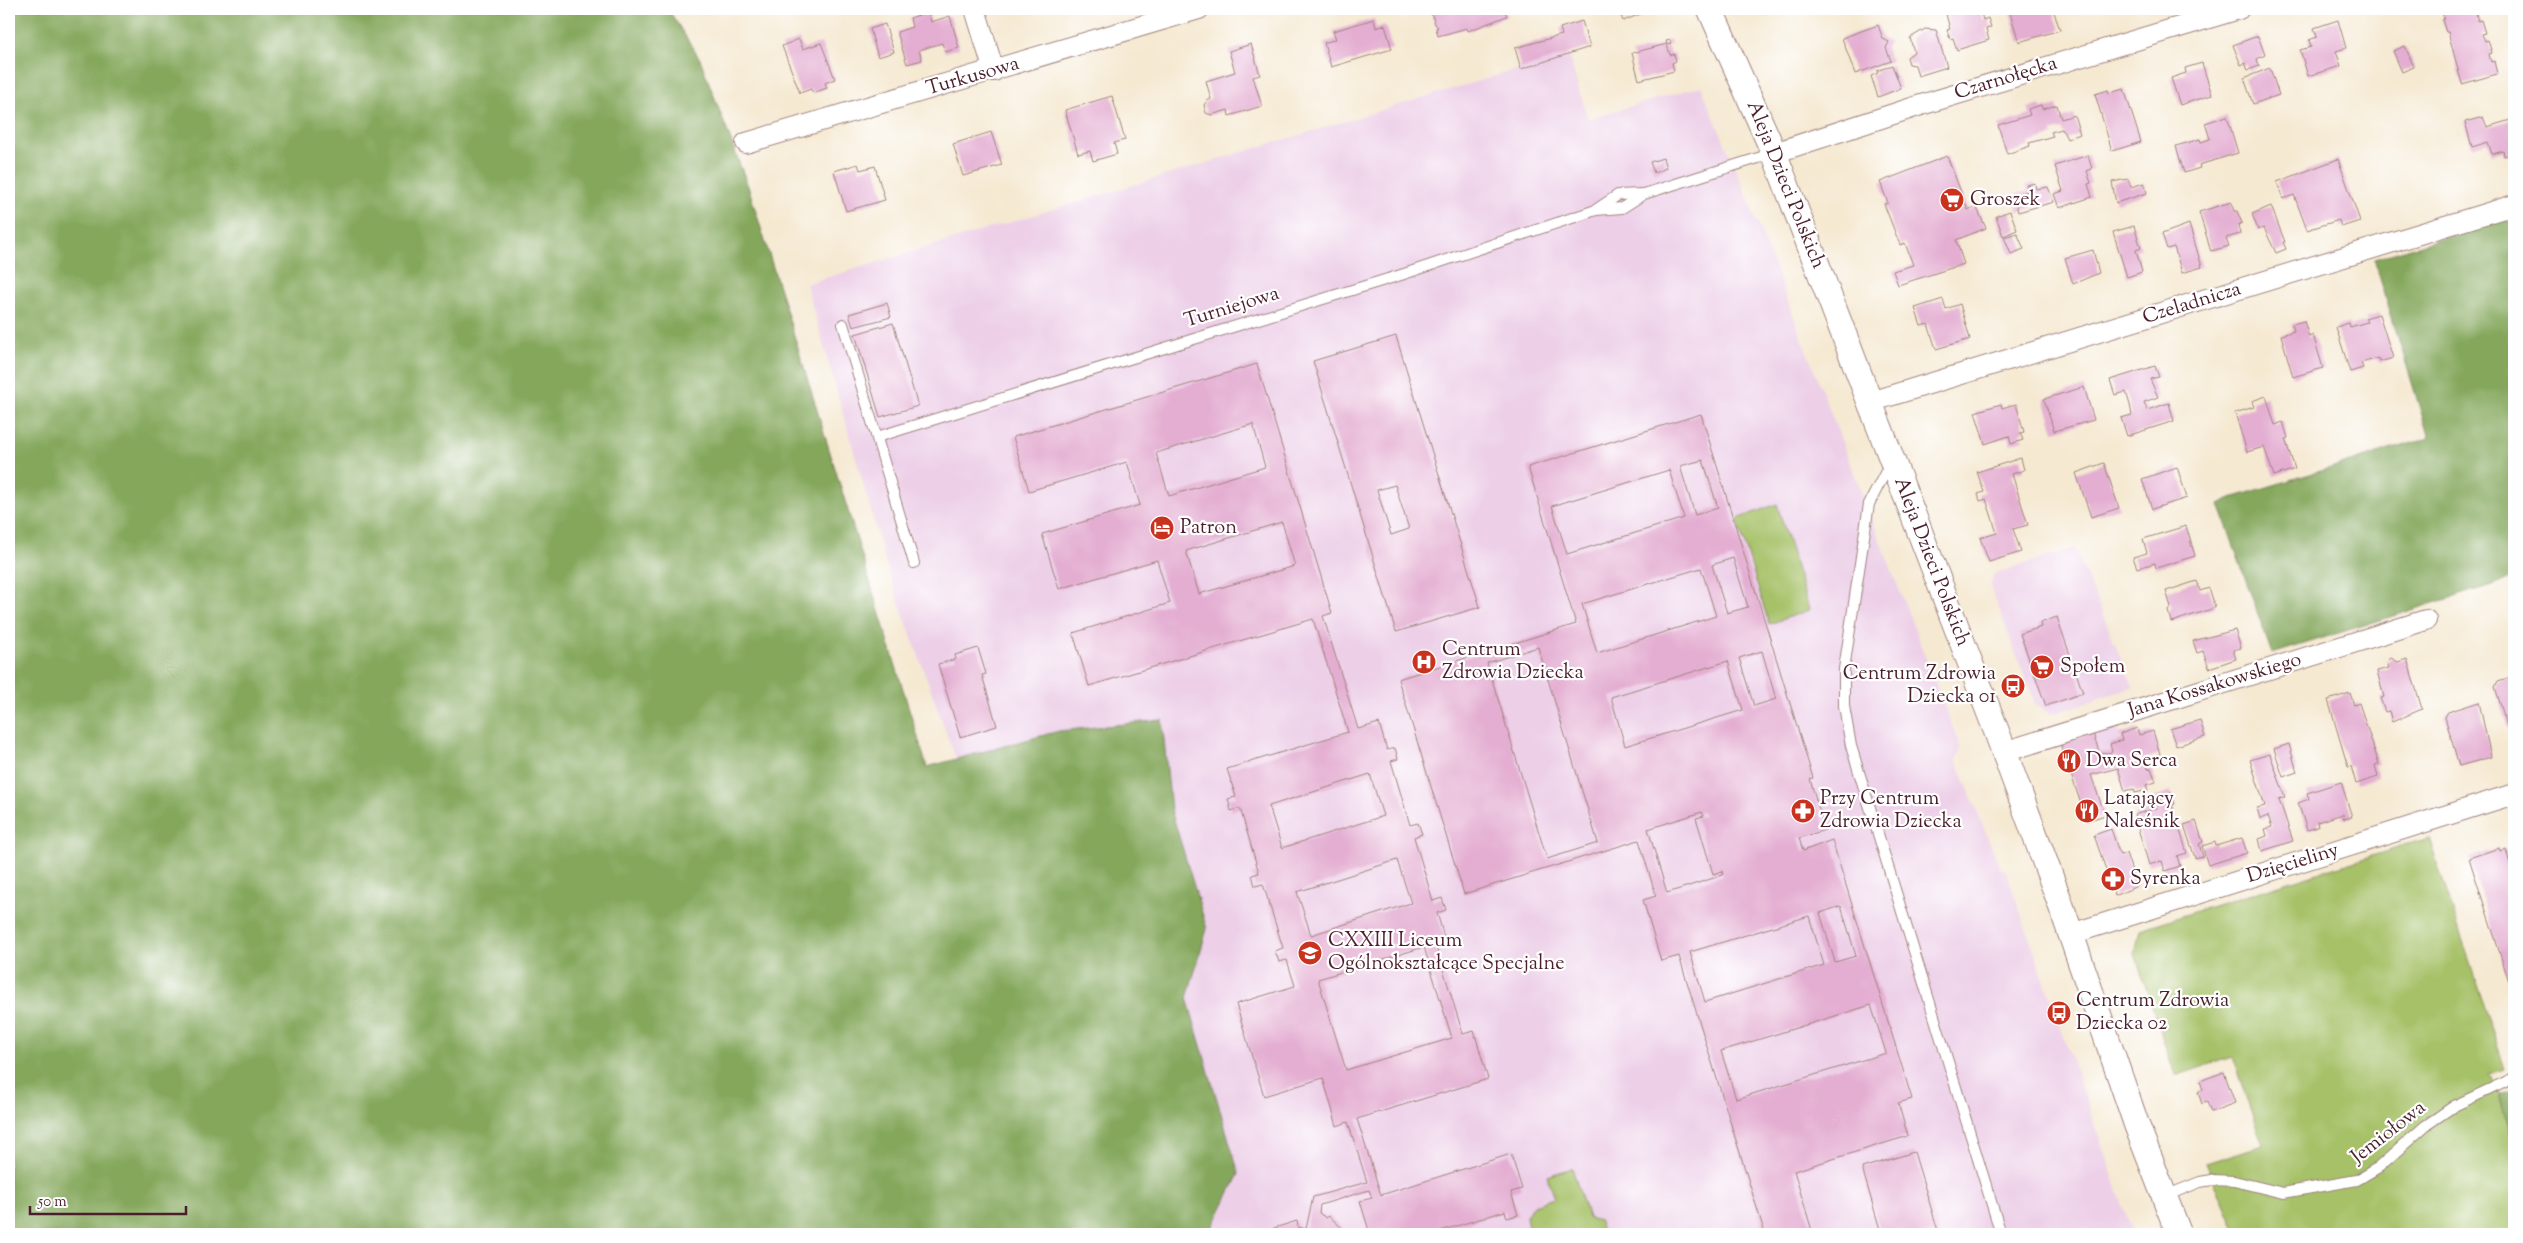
<svg xmlns="http://www.w3.org/2000/svg" width="2523" height="1243" font-family="'Sorts Mill Goudy',serif">
	<style>
		.built { fill: #edd0e8 }
		.green { fill: #a6c168; stroke: #78704a }
		.forest { fill: #84a75c; stroke: #676344 }
		.building { fill: #e4aed2; fill-rule: evenodd }
		.lines { fill: none; stroke-linecap: round; stroke-linejoin: round }
		.service-casing { stroke: #a0847e; stroke-width: 12 }
		.minor-casing { stroke: #a0847e; stroke-width: 22 }
		.tertiary-casing { stroke: #a0847e; stroke-width: 27 }
		.service { stroke: #fff; stroke-width: 10 }
		.minor { stroke: #fff; stroke-width: 20 }
		.tertiary { stroke: #fff; stroke-width: 25 }
		.labels { text-anchor: middle; dominant-baseline: central; stroke-width: 4.5; stroke-linejoin: round; paint-order: stroke }
		.street-label { font-size: 20px; fill: #4a1f2b; stroke: #fff }
		.poi-label { font-size: 20px; fill: #4a1f2b; stroke: #fff; text-anchor: start }
	</style>
	<rect width="100%" height="100%" fill="#fff"/>
	<filter id="ink" filterUnits="userSpaceOnUse"><feTurbulence type="fractalNoise" baseFrequency=".02" numOctaves="2"/><feDisplacementMap in="SourceGraphic" scale="10" xChannelSelector="R" yChannelSelector="G"/><feConvolveMatrix kernelMatrix="1 2 1 2 8 2 1 2 1" color-interpolation-filters="sRGB"/></filter>
	<filter id="wash" filterUnits="userSpaceOnUse"><feTurbulence type="fractalNoise" baseFrequency=".0096" numOctaves="4" result="noise"/><feDisplacementMap in="SourceGraphic" scale="20" xChannelSelector="R" yChannelSelector="G"/><feGaussianBlur stdDeviation="1.12" result="paint"/><feColorMatrix in="noise" values="0 0 0 0 0 0 0 0 0 0 0 0 0 0 0 0 0 1.4 0 .05"/><feComposite in="paint" operator="in"/></filter>
	<g filter="url(#wash)">
		<rect width="100%" height="100%" fill="#f5e9d2"/>
		<!-- built -->
		<path class="built" d="M 1568,54 L 1588,119 L 1701,86 L 1744,189 L 1961,749 L 1956,759 L 2000,868 L 2006,871 L 2133,1234 L 1089,1234 L 1050,1020 L 889,574 L 806,284 Z
			M 2075,548 L 2133,687 L 2053,714 L 2036,706 L 1990,586 L 1994,574 Z
			M 2117,725 L 2122,740 L 2110,745 L 2117,768 L 2091,775 L 2105,815 L 2087,821 L 2060,743 Z"/>
		<!-- green -->
		<path class="green" d="M 1777,504 L 1809,610 L 1769,624 L 1737,519 Z
			M 2429,838 L 2505,1069 L 2489,1074 L 2499,1094 L 2514,1149 L 2514,1234 L 2237,1234 L 2206,1163 L 2263,1145 L 2232,1057 L 2175,1076 L 2135,954 L 2140,929 Z
			M 1572,1168 L 1588,1218 L 1599,1221 L 1603,1234 L 1529,1234 L 1526,1216 L 1533,1205 L 1554,1198 L 1547,1176 Z"/>
		<!-- forest -->
		<path class="forest" d="M 9,9 L 668,9 L 700,59 L 748,186 L 927,767 L 1059,731 L 1162,720 L 1171,810 L 1207,929 L 1187,998 L 1239,1174 L 1209,1234 L 9,1234 Z
			M 2514,217 L 2514,578 L 2272,654 L 2219,504 L 2231,498 L 2429,438 L 2374,259 Z
			M 2514,1089 L 2514,1149 L 2499,1094 Z"/>
		<g id="blocks">
			<!-- building -->
			<path class="building" d="M 1430,9 L 1504,9 L 1507,16 L 1468,31 L 1467,28 L 1438,36 L 1436,28 L 1438,27 L 1435,24 Z
				M 1618,9 L 1653,9 L 1623,21 Z
				M 1963,9 L 1980,9 L 1983,20 L 1988,18 L 1991,27 L 1986,29 L 1989,40 L 1957,50 L 1953,38 L 1950,39 L 1947,30 L 1950,29 L 1946,14 Z
				M 2009,9 L 2053,9 L 2060,30 L 2019,42 Z
				M 2439,9 L 2478,9 L 2479,12 L 2476,13 L 2478,21 L 2481,20 L 2485,33 L 2482,34 L 2485,41 L 2488,40 L 2492,53 L 2489,54 L 2491,62 L 2494,61 L 2497,74 L 2462,84 L 2448,32 L 2446,32 L 2442,20 L 2444,19 L 2442,11 Z
				M 928,12 L 931,22 L 950,16 L 959,48 L 945,52 L 942,43 L 919,50 L 922,60 L 907,64 L 897,32 L 912,27 L 910,18 Z
				M 1374,19 L 1376,28 L 1385,25 L 1392,49 L 1331,67 L 1324,43 L 1336,39 L 1333,31 Z
				M 2338,20 L 2346,48 L 2336,51 L 2341,66 L 2308,76 L 2300,50 L 2311,47 L 2309,40 L 2317,37 L 2314,28 Z
				M 1582,21 L 1590,47 L 1521,69 L 1515,48 L 1562,35 L 1560,28 Z
				M 885,24 L 894,52 L 878,57 L 870,29 Z
				M 1878,25 L 1883,39 L 1889,42 L 1886,48 L 1891,61 L 1855,74 L 1842,38 Z
				M 1925,29 L 1936,30 L 1947,67 L 1918,76 L 1915,65 L 1909,64 L 1907,57 L 1914,52 L 1910,38 Z
				M 2258,36 L 2265,55 L 2257,59 L 2259,66 L 2248,70 L 2245,63 L 2241,65 L 2233,45 Z
				M 799,39 L 803,49 L 821,43 L 835,79 L 825,83 L 827,88 L 813,93 L 811,89 L 800,93 L 782,46 Z
				M 1670,40 L 1671,44 L 1667,45 L 1670,55 L 1674,54 L 1676,61 L 1672,63 L 1674,71 L 1639,80 L 1632,53 L 1667,44 L 1666,41 Z
				M 1251,44 L 1260,75 L 1253,77 L 1262,106 L 1229,116 L 1228,110 L 1211,115 L 1206,113 L 1204,105 L 1207,101 L 1211,99 L 1206,81 L 1235,72 L 1229,51 Z
				M 2405,46 L 2414,67 L 2402,72 L 2393,51 Z
				M 2202,63 L 2212,95 L 2180,105 L 2171,78 L 2186,73 L 2185,68 Z
				M 1892,65 L 1901,88 L 1878,97 L 1871,76 L 1878,73 L 1877,71 Z
				M 2270,68 L 2279,95 L 2253,104 L 2244,78 Z
				M 2124,89 L 2141,142 L 2112,151 L 2095,94 L 2108,90 L 2109,93 Z
				M 1112,96 L 1125,140 L 1114,143 L 1117,154 L 1093,161 L 1090,151 L 1078,154 L 1065,110 Z
				M 2041,105 L 2042,109 L 2057,105 L 2061,119 L 2074,115 L 2080,134 L 2067,139 L 2062,129 L 2051,132 L 2053,136 L 2029,143 L 2030,146 L 2007,154 L 1998,125 L 2030,115 L 2028,109 Z
				M 2227,116 L 2238,153 L 2199,165 L 2200,168 L 2184,173 L 2176,146 L 2200,139 L 2201,142 L 2210,139 L 2205,123 Z
				M 2483,117 L 2487,127 L 2514,119 L 2514,153 L 2504,156 L 2503,151 L 2492,154 L 2488,142 L 2472,147 L 2465,122 Z
				M 991,132 L 1002,165 L 963,176 L 953,144 Z
				M 2088,155 L 2092,169 L 2087,171 L 2091,183 L 2088,184 L 2092,197 L 2059,208 L 2054,194 L 2063,191 L 2055,166 Z
				M 1947,156 L 1968,210 L 1976,206 L 1986,228 L 1956,240 L 1964,264 L 1898,285 L 1893,271 L 1913,265 L 1905,243 L 1900,245 L 1884,204 L 1888,203 L 1880,182 Z
				M 1663,158 L 1666,168 L 1654,173 L 1650,162 Z
				M 2338,159 L 2360,221 L 2341,227 L 2339,220 L 2307,230 L 2294,195 L 2283,199 L 2277,182 Z
				M 858,164 L 860,170 L 875,166 L 885,200 L 846,211 L 834,171 Z
				M 2128,179 L 2131,187 L 2144,183 L 2147,193 L 2116,203 L 2112,182 Z
				M 2035,183 L 2036,189 L 2048,187 L 2054,202 L 2018,212 L 2014,195 L 2028,191 L 2026,185 Z
				M 2231,202 L 2234,211 L 2237,211 L 2242,223 L 2238,225 L 2240,234 L 2226,238 L 2229,246 L 2211,251 L 2199,212 Z
				M 2271,206 L 2285,242 L 2283,242 L 2286,249 L 2276,253 L 2264,228 L 2258,230 L 2252,214 Z
				M 2010,211 L 2017,230 L 2003,236 L 1996,216 Z
				M 2189,224 L 2202,267 L 2182,273 L 2174,247 L 2167,249 L 2162,234 Z
				M 2134,226 L 2141,248 L 2136,250 L 2142,272 L 2127,277 L 2113,232 Z
				M 2017,233 L 2024,249 L 2011,254 L 2004,237 Z
				M 2093,250 L 2099,273 L 2073,284 L 2065,258 Z
				M 1943,299 L 1946,309 L 1960,304 L 1970,339 L 1936,349 L 1928,324 L 1921,326 L 1915,308 Z
				M 887,303 L 891,317 L 853,327 L 849,314 Z
				M 2379,314 L 2393,358 L 2380,362 L 2378,358 L 2361,363 L 2363,368 L 2350,372 L 2336,327 L 2349,323 L 2350,327 L 2367,322 L 2365,318 Z
				M 2304,321 L 2309,337 L 2313,335 L 2323,368 L 2293,377 L 2281,335 L 2294,331 L 2292,324 Z
				M 893,323 L 918,406 L 880,417 L 855,334 Z
				M 1396,336 L 1480,607 L 1396,632 L 1313,361 ZM 1395,485 L 1409,529 L 1391,535 L 1377,490 Z
				M 1257,364 L 1332,613 L 1323,616 L 1358,729 L 1379,723 L 1387,750 L 1395,748 L 1398,759 L 1391,761 L 1410,825 L 1418,823 L 1422,834 L 1414,837 L 1433,901 L 1442,898 L 1446,910 L 1437,913 L 1445,940 L 1435,943 L 1463,1034 L 1474,1031 L 1488,1079 L 1357,1119 L 1381,1195 L 1511,1154 L 1522,1189 L 1511,1192 L 1518,1215 L 1507,1218 L 1505,1211 L 1431,1234 L 1370,1234 L 1360,1201 L 1372,1198 L 1369,1190 L 1320,1205 L 1319,1213 L 1326,1218 L 1329,1216 L 1343,1229 L 1342,1234 L 1268,1234 L 1274,1228 L 1297,1221 L 1298,1227 L 1306,1229 L 1313,1197 L 1367,1182 L 1348,1122 L 1337,1126 L 1323,1078 L 1264,1096 L 1236,1004 L 1295,986 L 1287,960 L 1279,962 L 1275,951 L 1283,948 L 1263,884 L 1255,886 L 1252,875 L 1259,873 L 1240,808 L 1231,811 L 1228,799 L 1236,797 L 1227,769 L 1348,732 L 1313,619 L 1089,686 L 1073,633 L 1170,603 L 1157,560 L 1059,589 L 1042,534 L 1140,505 L 1127,462 L 1029,491 L 1013,437 ZM 1253,424 L 1265,467 L 1169,496 L 1156,453 ZM 1282,522 L 1295,566 L 1199,594 L 1186,551 ZM 1370,774 L 1383,816 L 1282,848 L 1269,806 ZM 1397,860 L 1411,903 L 1311,935 L 1297,892 ZM 1424,947 L 1452,1038 L 1346,1070 L 1318,979 Z
				M 2155,366 L 2159,377 L 2150,379 L 2158,397 L 2144,402 L 2147,410 L 2169,403 L 2174,421 L 2127,436 L 2121,418 L 2132,415 L 2130,405 L 2126,392 L 2115,395 L 2110,380 Z
				M 2084,387 L 2094,420 L 2054,431 L 2044,399 Z
				M 2266,396 L 2275,425 L 2283,422 L 2288,438 L 2285,439 L 2295,469 L 2274,476 L 2264,447 L 2247,452 L 2235,413 L 2254,407 L 2252,401 Z
				M 2001,404 L 2002,408 L 2016,404 L 2024,432 L 2020,433 L 2023,440 L 2011,444 L 2009,436 L 1985,444 L 1975,412 Z
				M 1701,414 L 1813,778 L 1810,779 L 1825,830 L 1799,838 L 1803,851 L 1832,840 L 1912,1099 L 1898,1103 L 1908,1136 L 1794,1171 L 1813,1234 L 1765,1234 L 1679,956 L 1661,961 L 1643,900 L 1656,896 L 1639,840 L 1464,894 L 1398,679 L 1576,624 L 1528,467 ZM 1703,460 L 1718,508 L 1695,515 L 1680,466 ZM 1669,470 L 1684,518 L 1567,554 L 1552,506 ZM 1733,558 L 1748,607 L 1727,613 L 1712,565 ZM 1701,568 L 1716,616 L 1597,653 L 1582,604 ZM 1538,647 L 1598,843 L 1547,859 L 1487,663 ZM 1762,651 L 1776,699 L 1754,706 L 1739,658 ZM 1728,661 L 1743,710 L 1625,746 L 1611,697 ZM 1702,812 L 1704,816 L 1696,818 L 1713,874 L 1722,871 L 1723,875 L 1667,893 L 1648,829 ZM 1841,906 L 1856,956 L 1835,962 L 1820,913 ZM 1809,916 L 1824,965 L 1705,1002 L 1690,952 ZM 1871,1005 L 1886,1053 L 1736,1099 L 1721,1051 Z
				M 2021,458 L 2024,470 L 2012,474 L 2028,525 L 2013,529 L 2021,552 L 1989,562 L 1980,538 L 1997,533 L 1986,499 L 1980,501 L 1978,494 L 1984,492 L 1977,472 Z
				M 2104,463 L 2119,508 L 2091,517 L 2076,473 Z
				M 2177,467 L 2187,498 L 2152,509 L 2142,479 Z
				M 2186,526 L 2195,556 L 2156,568 L 2155,563 L 2137,568 L 2133,557 L 2147,553 L 2143,539 Z
				M 2197,581 L 2200,591 L 2209,588 L 2215,608 L 2171,622 L 2168,611 L 2171,607 L 2166,591 Z
				M 2057,617 L 2083,693 L 2046,706 L 2020,634 L 2041,627 L 2040,623 Z
				M 2235,630 L 2241,648 L 2233,650 L 2236,659 L 2209,668 L 2203,651 L 2197,653 L 2193,641 Z
				M 978,648 L 986,674 L 982,675 L 997,726 L 960,737 L 938,664 L 956,659 L 955,655 Z
				M 2391,658 L 2398,662 L 2407,659 L 2422,709 L 2392,722 L 2389,711 L 2385,712 L 2380,698 L 2384,697 L 2377,671 L 2389,668 L 2387,662 Z
				M 2511,677 L 2514,679 L 2514,727 L 2508,729 L 2495,687 L 2498,681 Z
				M 2350,693 L 2354,705 L 2359,703 L 2379,764 L 2375,765 L 2378,777 L 2356,784 L 2351,766 L 2348,767 L 2328,700 Z
				M 2479,702 L 2491,757 L 2459,766 L 2445,717 L 2448,712 Z
				M 2200,720 L 2205,737 L 2176,746 L 2170,729 Z
				M 2137,728 L 2139,735 L 2153,731 L 2160,754 L 2145,759 L 2148,769 L 2151,768 L 2156,782 L 2146,785 L 2148,790 L 2135,793 L 2134,789 L 2125,791 L 2118,768 L 2091,775 L 2105,815 L 2087,821 L 2060,743 L 2093,733 L 2099,752 L 2107,753 L 2112,752 L 2110,744 L 2122,740 L 2120,734 Z
				M 2289,744 L 2297,772 L 2283,777 L 2274,749 Z
				M 2270,754 L 2285,797 L 2279,799 L 2293,841 L 2262,851 L 2259,839 L 2267,836 L 2265,829 L 2272,827 L 2268,816 L 2260,819 L 2257,808 L 2265,806 L 2250,760 Z
				M 2341,782 L 2352,817 L 2344,819 L 2343,814 L 2317,822 L 2318,827 L 2307,830 L 2298,803 L 2309,799 L 2307,793 Z
				M 2171,792 L 2175,804 L 2172,805 L 2187,853 L 2177,856 L 2180,866 L 2165,871 L 2162,861 L 2149,865 L 2134,815 L 2157,808 L 2154,798 Z
				M 2196,821 L 2203,842 L 2199,844 L 2203,856 L 2195,858 L 2184,825 Z
				M 2111,829 L 2120,855 L 2126,853 L 2137,886 L 2115,896 L 2094,835 Z
				M 2242,838 L 2247,853 L 2208,865 L 2202,846 L 2215,842 L 2216,846 Z
				M 2499,848 L 2500,851 L 2506,849 L 2514,879 L 2514,997 L 2469,858 Z
				M 2224,1072 L 2235,1103 L 2211,1112 L 2207,1102 L 2202,1104 L 2198,1092 L 2203,1090 L 2200,1081 Z
				M 1914,1152 L 1939,1234 L 1878,1234 L 1881,1233 L 1862,1168 Z"/>
		</g>
	</g>
	<g filter="url(#ink)">
		<use href="#blocks" fill-opacity="0" stroke="#a0847e" stroke-width="1"/>
		<g class="lines">
			<defs>
				<path id="service" d="M 1597,209 L 1618,195 L 1643,194
					M 843,324 L 914,563
					M 877,437 L 1404,274 L 1596,210 L 1622,208 L 1644,194 L 1774,153
					M 1894,466 L 1885,473 L 1869,504 L 1844,669 L 1844,706 L 1851,746 L 2001,1234
					M 2165,1196 L 2200,1182 L 2212,1180 L 2234,1181 L 2283,1193 L 2357,1180 L 2379,1167 L 2425,1126 L 2454,1106 L 2514,1078"/>
				<path id="minor" d="M 975,9 L 994,71
					M 746,143 L 1199,9
					M 1774,153 L 1921,105 L 2239,9
					M 1870,402 L 2514,205
					M 2004,752 L 2426,620
					M 2071,934 L 2514,794"/>
				<path id="tertiary" d="M 1710,9 L 1774,153 L 1996,730 L 2058,897 L 2137,1126 L 2179,1234"/>
			</defs>
			<!-- service casing -->
			<use href="#service" class="service-casing"/>
			<!-- minor casing -->
			<use href="#minor" class="minor-casing"/>
			<!-- tertiary casing -->
			<use href="#tertiary" class="tertiary-casing"/>
			<!-- service -->
			<use href="#service" class="service"/>
			<!-- minor -->
			<use href="#minor" class="minor"/>
			<!-- tertiary -->
			<use href="#tertiary" class="tertiary"/>
		</g>
	</g>
	<!-- icons -->
	<defs>
		<symbol id="supermarket-disc" viewBox="-11 -11 22 22"><circle r="9.5" fill="#c8321e" stroke="#fff"/><path d="M-6-5.5h2.5l.6 2H6L4.5 2H-2.5L-4.4-4H-6ZM-1.5 3.2a1.3 1.3 0 1 0 .1 0ZM3 3.2a1.3 1.3 0 1 0 .1 0Z" fill="#fff"/></symbol>
		<symbol id="hotel-disc" viewBox="-11 -11 22 22"><circle r="9.5" fill="#c8321e" stroke="#fff"/><path d="M-6-4.5h1.5V1H6V5H4.5V3h-9V5H-6ZM-4 0a1.8 1.8 0 1 1 3.6 0ZM.5 0V-2.5h3Q6-2.5 6 0Z" fill="#fff"/></symbol>
		<symbol id="hospital-disc" viewBox="-11 -11 22 22"><circle r="9.5" fill="#c8321e" stroke="#fff"/><path d="M-5-5h3v3.5h4V-5h3V5h-3V1.5h-4V5h-3Z" fill="#fff"/></symbol>
		<symbol id="bus-disc" viewBox="-11 -11 22 22"><circle r="9.5" fill="#c8321e" stroke="#fff"/><path d="M-5-6H5V4H4V6H2V4H-2V6H-4V4H-5ZM-3.5-4V0h7V-4ZM-3.5 1.2v1.5H-2V1.2ZM2 1.2v1.5H3.5V1.2Z" fill="#fff"/></symbol>
		<symbol id="restaurant-disc" viewBox="-11 -11 22 22"><circle r="9.5" fill="#c8321e" stroke="#fff"/><path d="M-5-6h1v4h1v-4h1v4h1v-4h1v5L-1.5 .5V6h-2V.5L-5-1ZM5-6V6H3V1.5H1.5Q1.5-4 5-6Z" fill="#fff"/></symbol>
		<symbol id="pharmacy-disc" viewBox="-11 -11 22 22"><circle r="9.5" fill="#c8321e" stroke="#fff"/><path d="M-2-6h4v4h4v4h-4v4h-4v-4h-4v-4h4Z" fill="#fff"/></symbol>
		<symbol id="school-disc" viewBox="-11 -11 22 22"><circle r="9.5" fill="#c8321e" stroke="#fff"/><path d="M0-5L7-2L0 1L-7-2ZM-4 1L0 2.5L4 1V4Q0 6-4 4Z" fill="#fff"/></symbol>
	</defs>
	<g fill-rule="evenodd">
		<use href="#supermarket-disc" x="1938" y="186" width="28" height="28"/>
		<use href="#hotel-disc" x="1148" y="514" width="28" height="28"/>
		<use href="#hospital-disc" x="1410" y="648" width="28" height="28"/>
		<use href="#supermarket-disc" x="2028" y="653" width="28" height="28"/>
		<use href="#bus-disc" x="1999" y="672" width="28" height="28"/>
		<use href="#restaurant-disc" x="2055" y="747" width="28" height="28"/>
		<use href="#pharmacy-disc" x="1789" y="797" width="28" height="28"/>
		<use href="#restaurant-disc" x="2073" y="797" width="28" height="28"/>
		<use href="#pharmacy-disc" x="2099" y="865" width="28" height="28"/>
		<use href="#school-disc" x="1296" y="939" width="28" height="28"/>
		<use href="#bus-disc" x="2045" y="999" width="28" height="28"/>
	</g>
	<g class="labels">
		<!-- street labels -->
		<g class="street-label">
			<text transform="translate(973 77) rotate(-16)">Turkusowa</text>
			<text transform="translate(2006 79) rotate(-17)">Czarnołęcka</text>
			<text transform="translate(1785 185) rotate(68)">Aleja Dzieci Polskich</text>
			<text transform="translate(2192 304) rotate(-17)">Czeladnicza</text>
			<text transform="translate(1232 308) rotate(-17)">Turniejowa</text>
			<text transform="translate(1931 562) rotate(69)">Aleja Dzieci Polskich</text>
			<text transform="translate(2215 686) rotate(-17)">Jana Kossakowskiego</text>
			<text transform="translate(2293 864) rotate(-17)">Dzięcieliny</text>
			<text transform="translate(2389 1133) rotate(-38)">Jemiołowa</text>
		</g>
		<!-- poi labels -->
		<g class="poi-label">
			<text x="1970" y="200">Groszek</text>
			<text x="1180" y="528">Patron</text>
			<text x="1442" y="650">Centrum<tspan x="1442" dy="23">Zdrowia Dziecka</tspan></text>
			<text x="2060" y="667">Społem</text>
			<text x="1996" y="674" text-anchor="end">Centrum Zdrowia<tspan x="1996" dy="23">Dziecka 01</tspan></text>
			<text x="2086" y="761">Dwa Serca</text>
			<text x="1820" y="799">Przy Centrum<tspan x="1820" dy="23">Zdrowia Dziecka</tspan></text>
			<text x="2104" y="799">Latający<tspan x="2104" dy="23">Naleśnik</tspan></text>
			<text x="2130" y="879">Syrenka</text>
			<text x="1328" y="941">CXXIII Liceum<tspan x="1328" dy="23">Ogólnokształcące Specjalne</tspan></text>
			<text x="2076" y="1001">Centrum Zdrowia<tspan x="2076" dy="23">Dziecka 02</tspan></text>
		</g>
	</g>
	<!-- margin -->
	<rect width="2523" height="1243" fill="none" stroke="#fff" stroke-width="30"/>
	<!-- scale -->
	<path d="M30 1206v8h156v-8" fill="none" stroke="#4a1f2b" stroke-width="2.5"/>
	<text x="38" y="1206" font-size="15" fill="#4a1f2b" stroke="#ffffff" stroke-width="4" paint-order="stroke">50 m</text>
</svg>
